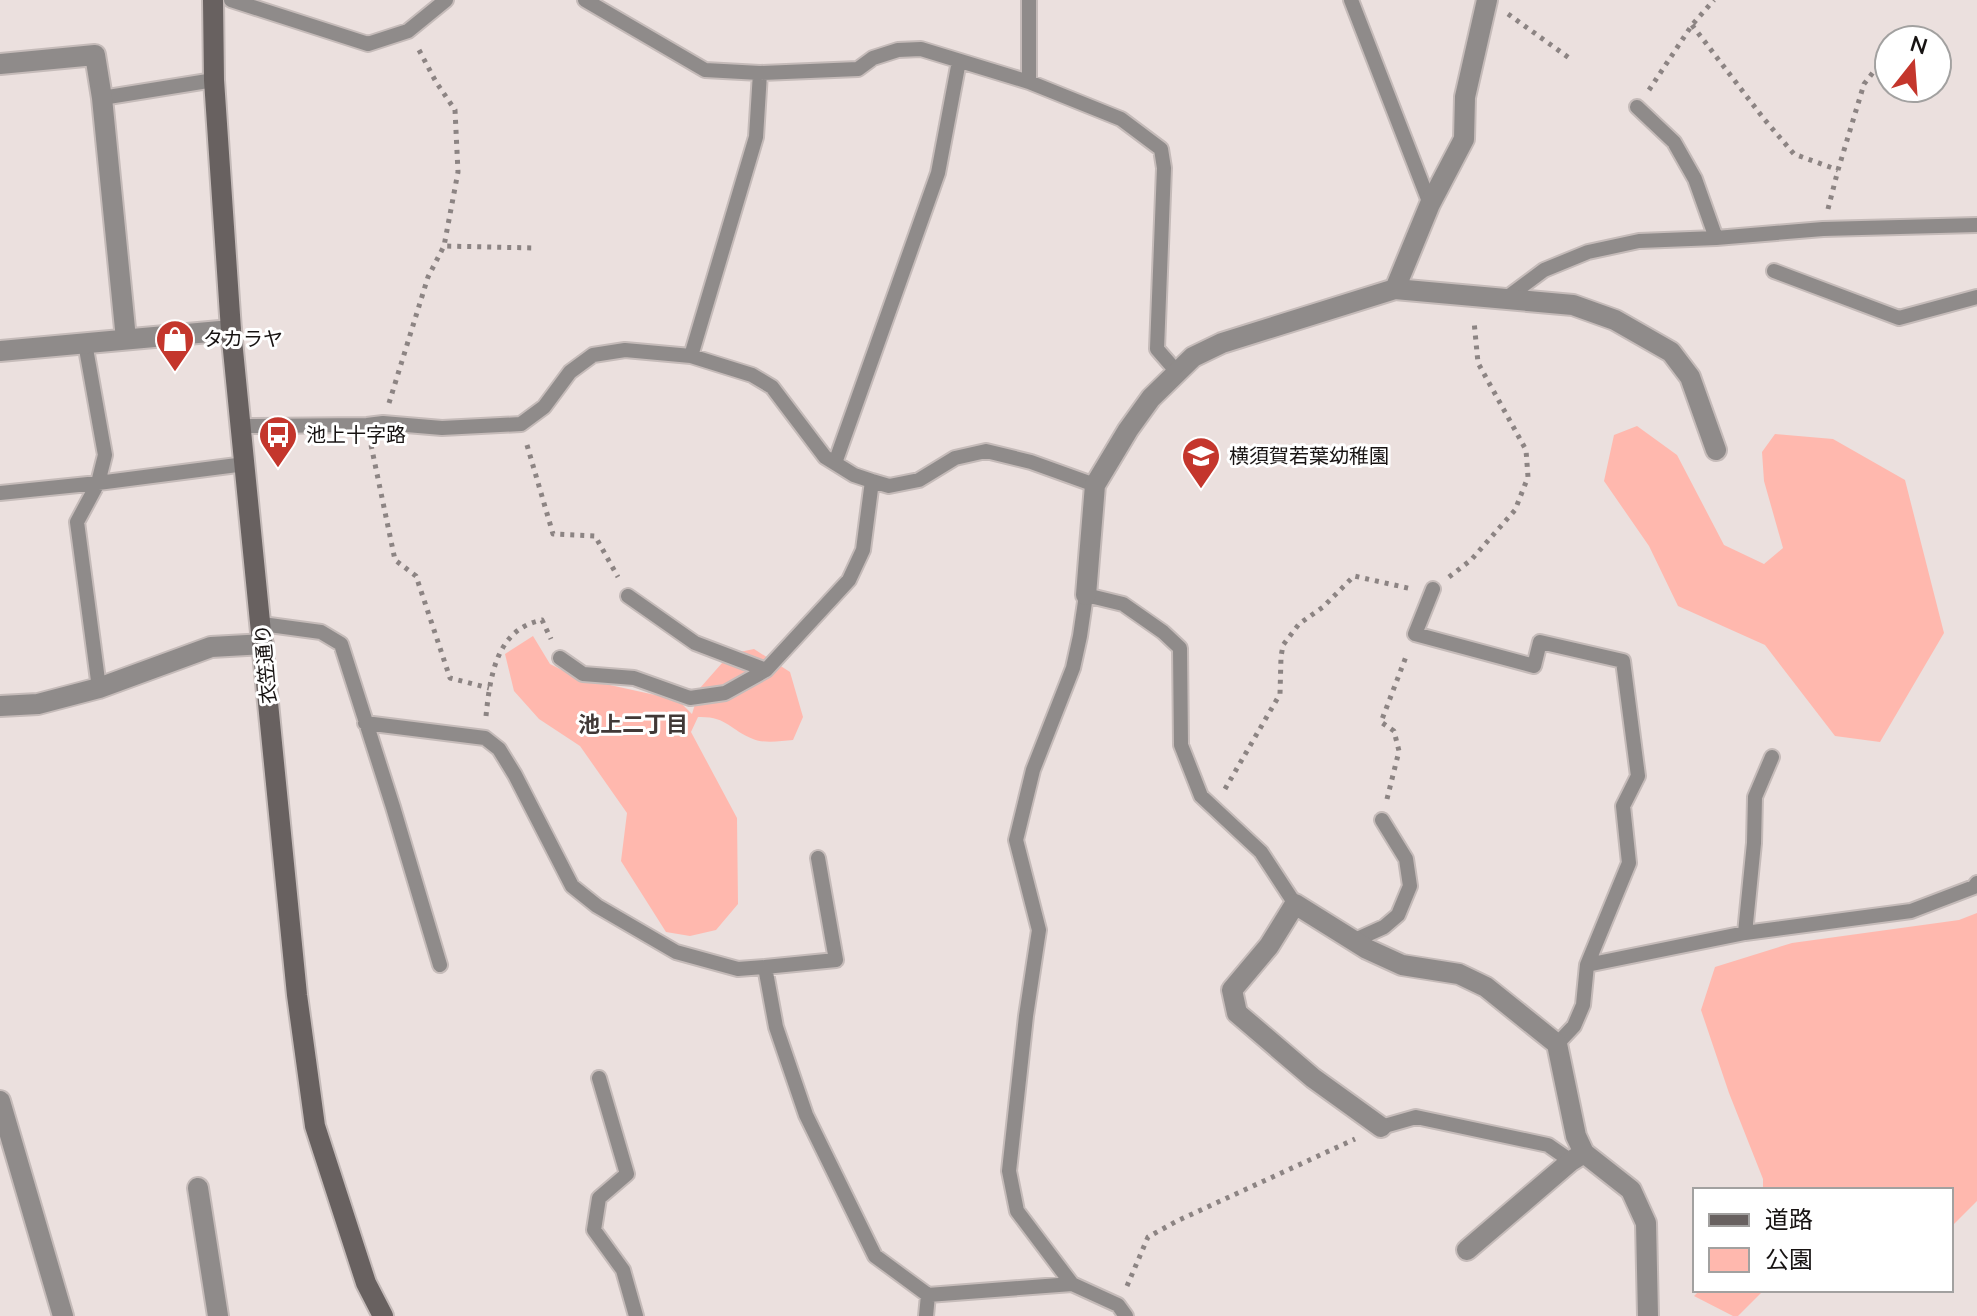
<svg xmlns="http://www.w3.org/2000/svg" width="1977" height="1316" font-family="'Nunito Sans','Noto Sans JP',sans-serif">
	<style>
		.green { fill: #ffb8ae }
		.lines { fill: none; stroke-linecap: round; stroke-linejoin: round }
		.lane-casing { stroke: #c5bbb9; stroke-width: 18 }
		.street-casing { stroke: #c5bbb9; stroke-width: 24 }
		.secondary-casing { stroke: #c5bbb9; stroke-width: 24 }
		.path { stroke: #8c8483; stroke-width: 5; stroke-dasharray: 4 6; stroke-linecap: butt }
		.lane { stroke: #8f8b8a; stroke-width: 14 }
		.street { stroke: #8f8b8a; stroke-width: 20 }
		.secondary { stroke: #686160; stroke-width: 20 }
		.labels { text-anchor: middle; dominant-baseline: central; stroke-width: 6; stroke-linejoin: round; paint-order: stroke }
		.poi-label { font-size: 20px; fill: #171312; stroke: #fff; text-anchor: start }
		.street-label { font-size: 20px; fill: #171312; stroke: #fff }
		.neighbourhood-label { font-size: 22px; font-weight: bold; fill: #413937; stroke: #fff }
	</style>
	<rect width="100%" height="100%" fill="#ebe0de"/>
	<!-- green -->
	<path class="green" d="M 1637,426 L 1677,455 L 1724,545 L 1764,564 L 1783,548 L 1764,481 L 1762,452 L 1775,434 L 1833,439 L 1905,480 L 1944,633 L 1880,742 L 1835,736 L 1765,645 L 1678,606 L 1649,546 L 1604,481 L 1614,435 Z
		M 533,636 L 550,664 L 578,678 L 678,700 L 692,714 L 700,688 L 730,654 L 754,649 L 790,672 L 803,717 L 793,740 C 781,741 765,744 753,739 C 730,730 727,716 698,717 L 691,732 L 737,818 L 738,904 L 716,930 L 690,936 L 666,932 L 621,861 L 627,813 L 580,746 L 539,719 L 514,691 L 505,654 Z
		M 1977,913 L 1977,1201 L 1951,1227 L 1951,1190 L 1763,1190 L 1763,1179 L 1729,1093 L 1701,1010 L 1715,967 L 1792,943 L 1959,920 Z
		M 1700,1290 L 1764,1290 L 1738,1316 L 1733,1316 L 1694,1296 Z"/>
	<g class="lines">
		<defs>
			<path id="lane" d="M 231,0 L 368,44 L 408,31 L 446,0
				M 585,0 L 705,70 L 760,73 L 858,69 L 873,58 L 898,50 L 921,49 L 1029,82 L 1121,119 L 1161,149 L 1164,168 L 1157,349 L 1177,372
				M 1351,0 L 1430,204
				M 1029,82 L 1029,0
				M 102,98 L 214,80
				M 1637,107 L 1674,142 L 1695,179 L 1716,238
				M 1774,271 L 1899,318 L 1977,297
				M 1505,299 L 1544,270 L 1588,252 L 1639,241 L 1716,238 L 1823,229 L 1977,225
				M 85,343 L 105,455 L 98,483 L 77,522 L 99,688
				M 691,356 L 756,137 L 760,73
				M 241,426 L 367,425 L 383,423 L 442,428 L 521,424 L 544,407 L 570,372 L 593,355 L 625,350 L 691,356 L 752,375 L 772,387 L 825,457 L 854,475 L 872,481 L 889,486 L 919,480 L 955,458 L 986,451 L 1031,462 L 1095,485
				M 835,463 L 938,173 L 959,61
				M 0,493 L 98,483 L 245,464
				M 1433,589 L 1415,634 L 1534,666 L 1540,642 L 1623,661 L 1638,776 L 1623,806 L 1629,863 L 1587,965 L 1583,1005 L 1574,1026 L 1557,1044
				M 628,596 L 695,643 L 766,670
				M 262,624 L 321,632 L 341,644 L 393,807 L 440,965
				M 560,658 L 583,674 L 634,678 L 690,698 L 725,693 L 766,670 L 849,580 L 863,550 L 872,481
				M 365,723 L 485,738 L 499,749 L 515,775 L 572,886 L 597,906 L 676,952 L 738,969 L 765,967
				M 818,858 L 836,960 L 765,967 L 776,1027 L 806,1115 L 875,1256 L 928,1295
				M 1745,933 L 1754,843 L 1755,797 L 1772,757
				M 1353,941 L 1384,927 L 1398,915 L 1410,886 L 1406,859 L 1382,820
				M 1587,965 L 1745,933 L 1911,911 L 1974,887 L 1977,883
				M 599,1078 L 627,1174 L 599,1198 L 594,1230 L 623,1270 L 636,1316
				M 1381,1127 L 1416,1117 L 1548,1145 L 1571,1161
				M 926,1316 L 928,1295 L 1072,1284
				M 1126,1316 L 1118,1305 L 1072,1284 L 1017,1211 L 1009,1171 L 1026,1016 L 1039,930 L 1016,840 L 1033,770 L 1073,668 L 1080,636 L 1086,595 L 1123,604 L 1163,632 L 1180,648 L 1181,745 L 1201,796 L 1261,852 L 1295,904"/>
			<path id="street" d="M 0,64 L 95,55 L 102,98 L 126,339
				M 1395,289 L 1430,204 L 1464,139 L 1465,97 L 1487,0
				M 0,351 L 231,330
				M 1086,595 L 1095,485 L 1128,430 L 1151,398 L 1193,357 L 1222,343 L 1395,289 L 1573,305 L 1615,320 L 1671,352 L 1690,377 L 1716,450
				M 0,706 L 38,704 L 99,688 L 211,647 L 263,644
				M 0,1101 L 63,1316
				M 1381,1127 L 1313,1078 L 1237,1013 L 1232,990 L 1269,946 L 1295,904 L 1367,949 L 1402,965 L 1459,974 L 1486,987 L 1557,1044 L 1576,1136 L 1584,1153 L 1631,1190 L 1646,1223 L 1648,1316
				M 198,1188 L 218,1316
				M 1467,1250 L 1571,1161 L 1584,1153"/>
			<path id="secondary" d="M 213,0 L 214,80 L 231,330 L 297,995 L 315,1126 L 366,1283 L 383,1316"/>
		</defs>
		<!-- lane casing -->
		<use href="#lane" class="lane-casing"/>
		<!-- street casing -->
		<use href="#street" class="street-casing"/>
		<!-- secondary casing -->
		<use href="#secondary" class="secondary-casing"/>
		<!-- path -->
		<path class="path" d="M 1508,14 L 1572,60
			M 1692,25 L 1764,119 L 1794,154 L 1838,170
			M 419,50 L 436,82 L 455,110 L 458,172 L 444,246
			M 1649,90 L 1692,25 L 1714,0
			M 1828,209 L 1838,170 L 1864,84 L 1885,57
			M 389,403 L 428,277 L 444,246 L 535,248
			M 371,445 L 395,560 L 416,576 L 450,678 L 489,688
			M 527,445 L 553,534 L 595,536 L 618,577
			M 1449,577 L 1471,560 L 1515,510 L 1528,477 L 1526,450 L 1478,363 L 1474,321
			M 486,716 C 490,677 496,629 542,620 L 551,639
			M 1225,789 L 1280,694 L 1281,657 L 1283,645 L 1299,624 L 1323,607 L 1354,576 L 1412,589
			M 1387,799 L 1399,751 L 1394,731 L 1381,722 L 1407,654
			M 1127,1286 L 1148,1237 L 1177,1221 L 1355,1139"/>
		<!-- lane -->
		<use href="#lane" class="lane"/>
		<!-- street -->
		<use href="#street" class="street"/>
		<!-- secondary -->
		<use href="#secondary" class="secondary"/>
	</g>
	<!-- icons -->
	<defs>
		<symbol id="shop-pin" viewBox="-11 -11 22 30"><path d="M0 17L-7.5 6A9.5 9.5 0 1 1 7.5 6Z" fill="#c4362c" stroke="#fff"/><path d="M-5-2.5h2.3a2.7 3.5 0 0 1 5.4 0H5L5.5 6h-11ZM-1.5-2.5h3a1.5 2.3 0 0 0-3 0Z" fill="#fff"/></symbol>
		<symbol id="bus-pin" viewBox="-11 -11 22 30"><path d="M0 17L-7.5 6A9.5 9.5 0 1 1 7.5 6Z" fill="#c4362c" stroke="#fff"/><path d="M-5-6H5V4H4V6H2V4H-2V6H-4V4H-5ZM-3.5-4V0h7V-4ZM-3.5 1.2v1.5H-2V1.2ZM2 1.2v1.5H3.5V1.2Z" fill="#fff"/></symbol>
		<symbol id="school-pin" viewBox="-11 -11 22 30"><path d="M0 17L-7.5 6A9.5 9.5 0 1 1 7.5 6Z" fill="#c4362c" stroke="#fff"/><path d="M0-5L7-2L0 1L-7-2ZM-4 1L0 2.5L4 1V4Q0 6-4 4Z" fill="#fff"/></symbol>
	</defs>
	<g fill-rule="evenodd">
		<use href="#shop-pin" x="153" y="317" width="44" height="60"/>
		<use href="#bus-pin" x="256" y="413" width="44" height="60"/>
		<use href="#school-pin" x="1179" y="434" width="44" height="60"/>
	</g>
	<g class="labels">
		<!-- poi labels -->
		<g class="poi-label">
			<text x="203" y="339">タカラヤ</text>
			<text x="306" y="435">池上十字路</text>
			<text x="1229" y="456">横須賀若葉幼稚園</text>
		</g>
		<!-- street labels -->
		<g class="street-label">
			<text transform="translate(266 664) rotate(-95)">衣笠通り</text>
		</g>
		<!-- neighbourhood labels -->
		<g class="neighbourhood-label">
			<text x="633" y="725">池上二丁目</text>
		</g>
	</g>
	<!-- legend -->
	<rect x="1693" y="1188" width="260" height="104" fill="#ffffff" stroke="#a2a1a0" stroke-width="2"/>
	<rect x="1709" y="1214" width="40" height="12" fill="#686160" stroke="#a2a1a0" stroke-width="2"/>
	<text x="1765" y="1228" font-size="24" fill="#171312">道路</text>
	<rect x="1709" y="1248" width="40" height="24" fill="#ffb8ae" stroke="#a2a1a0" stroke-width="2"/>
	<text x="1765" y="1268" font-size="24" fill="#171312">公園</text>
	<!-- north arrow -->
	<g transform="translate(1913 64) rotate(17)"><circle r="38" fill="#ffffff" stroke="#a2a1a0" stroke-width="2"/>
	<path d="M0-6L14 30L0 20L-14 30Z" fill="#c4362c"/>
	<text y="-12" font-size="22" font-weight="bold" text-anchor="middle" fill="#171312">N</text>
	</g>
</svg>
